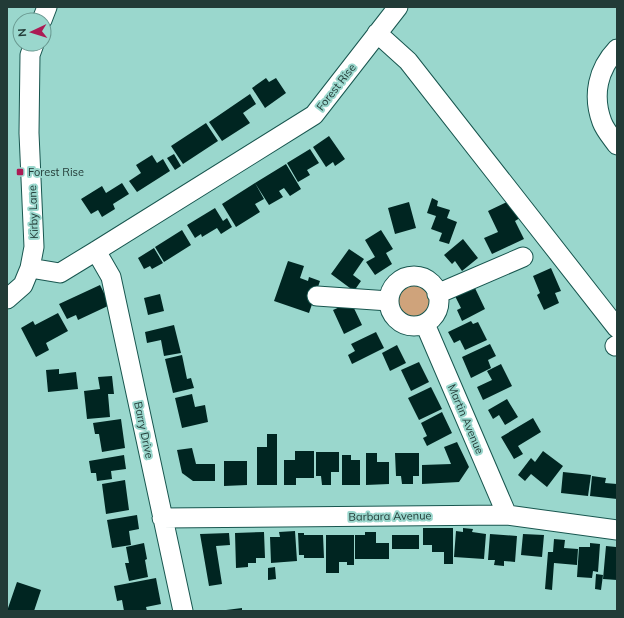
<svg xmlns="http://www.w3.org/2000/svg" width="624" height="618" font-family="Mulish,sans-serif">
	<style>
		.green { fill: #cfa37b }
		.building { fill: #002521 }
		.lines { fill: none; stroke-linecap: round; stroke-linejoin: round }
		.minor-casing { stroke: #18564f; stroke-width: 21 }
		.minor { stroke: #fff; stroke-width: 19 }
		.poi-dot { fill: #ab1b54; stroke: #9ad7cd; stroke-width: 1.5 }
		.labels { text-anchor: middle; dominant-baseline: central; stroke-width: 4; stroke-linejoin: round; paint-order: stroke }
		.street-label { font-size: 11px; fill: #223b37; stroke: #9ad7cd }
		.poi-label { font-size: 11px; fill: #223b37; stroke: #9ad7cd; text-anchor: start }
	</style>
	<rect width="100%" height="100%" fill="#9ad7cd"/>
	<!-- green -->
	<path class="green" d="M394 301a19 19 0 1 1 38 0a19 19 0 1 1-38 0Z"/>
	<!-- building -->
	<path class="building" d="M 266,78 L 269,82 L 276,78 L 286,93 L 265,108 L 252,88 Z
		M 250,94 L 256,104 L 243,113 L 250,123 L 222,141 L 209,122 Z
		M 206,123 L 218,141 L 183,164 L 171,146 Z
		M 329,136 L 345,159 L 335,166 L 333,162 L 326,167 L 313,147 Z
		M 310,149 L 319,163 L 307,170 L 310,175 L 298,182 L 287,163 Z
		M 174,154 L 181,166 L 175,170 L 167,158 Z
		M 152,155 L 157,163 L 163,159 L 170,171 L 137,192 L 129,181 L 141,173 L 136,165 Z
		M 286,164 L 301,189 L 290,196 L 284,188 L 279,191 L 283,197 L 269,205 L 255,183 Z
		M 122,183 L 129,194 L 113,204 L 115,209 L 102,217 L 98,210 L 91,214 L 81,199 L 102,186 L 106,193 Z
		M 255,183 L 264,199 L 255,204 L 260,212 L 236,227 L 222,204 Z
		M 432,198 L 438,201 L 437,206 L 450,210 L 447,218 L 457,222 L 449,244 L 439,241 L 442,233 L 431,229 L 436,216 L 427,213 Z
		M 511,200 L 520,218 L 515,221 L 524,239 L 492,254 L 484,238 L 498,232 L 488,211 Z
		M 409,202 L 416,228 L 395,234 L 388,208 Z
		M 215,208 L 223,221 L 227,218 L 232,227 L 221,234 L 217,228 L 202,237 L 201,234 L 195,238 L 187,225 Z
		M 182,230 L 191,245 L 164,262 L 155,247 Z
		M 381,230 L 393,249 L 386,253 L 392,264 L 375,275 L 366,262 L 375,257 L 365,240 Z
		M 463,239 L 478,258 L 462,271 L 455,261 L 452,264 L 444,255 Z
		M 154,248 L 163,263 L 152,269 L 150,266 L 144,269 L 138,258 Z
		M 349,249 L 364,259 L 353,275 L 361,281 L 354,291 L 331,274 Z
		M 288,261 L 304,266 L 300,278 L 308,281 L 309,277 L 320,281 L 309,313 L 274,301 Z
		M 551,268 L 561,291 L 555,293 L 559,303 L 544,310 L 537,295 L 540,293 L 533,276 Z
		M 100,285 L 110,305 L 78,320 L 76,315 L 67,319 L 59,304 Z
		M 474,286 L 485,309 L 462,321 L 457,310 L 461,308 L 455,296 Z
		M 160,294 L 164,311 L 148,315 L 144,298 Z
		M 351,302 L 362,325 L 344,334 L 333,310 Z
		M 58,313 L 68,331 L 46,343 L 49,350 L 36,357 L 21,328 L 33,321 L 35,325 Z
		M 471,321 L 473,324 L 478,322 L 487,340 L 465,350 L 460,340 L 454,343 L 448,332 Z
		M 174,325 L 181,353 L 164,356 L 161,340 L 147,343 L 145,332 Z
		M 376,332 L 384,348 L 352,364 L 348,355 L 355,351 L 351,344 Z
		M 490,344 L 496,356 L 488,360 L 491,368 L 471,378 L 462,357 Z
		M 397,345 L 406,363 L 390,371 L 382,353 Z
		M 182,355 L 187,379 L 191,378 L 194,388 L 173,393 L 165,359 Z
		M 419,362 L 429,382 L 411,391 L 401,370 Z
		M 501,364 L 512,386 L 483,400 L 477,387 L 492,380 L 487,371 Z
		M 59,369 L 59,374 L 76,372 L 78,389 L 48,392 L 46,370 Z
		M 112,376 L 114,394 L 108,394 L 110,417 L 87,419 L 84,391 L 100,389 L 98,377 Z
		M 431,387 L 442,409 L 419,420 L 408,398 Z
		M 192,394 L 195,407 L 205,405 L 208,422 L 182,428 L 175,398 Z
		M 507,399 L 518,417 L 505,425 L 499,415 L 493,419 L 488,410 Z
		M 442,412 L 452,433 L 427,446 L 423,438 L 427,436 L 421,423 Z
		M 533,418 L 541,432 L 518,446 L 523,454 L 514,459 L 501,437 Z
		M 121,419 L 125,448 L 102,452 L 99,434 L 95,434 L 93,423 Z
		M 267,434 L 277,434 L 277,485 L 257,485 L 257,447 L 267,447 Z
		M 457,442 L 469,467 L 459,482 L 422,484 L 422,465 L 451,464 L 444,447 Z
		M 192,448 L 196,464 L 215,464 L 215,481 L 193,481 L 182,473 L 177,450 Z
		M 295,451 L 314,451 L 314,478 L 296,478 L 296,485 L 284,485 L 284,460 L 295,460 Z
		M 543,451 L 563,466 L 547,487 L 531,474 L 525,481 L 518,475 L 531,458 L 535,462 Z
		M 316,452 L 339,452 L 339,472 L 331,472 L 331,485 L 322,485 L 321,476 L 316,476 Z
		M 366,453 L 377,453 L 377,462 L 389,462 L 389,484 L 366,485 Z
		M 395,453 L 419,453 L 419,476 L 413,476 L 413,484 L 402,484 L 401,476 L 396,476 Z
		M 124,455 L 126,469 L 111,471 L 112,479 L 97,481 L 96,473 L 91,473 L 89,461 Z
		M 342,455 L 351,455 L 351,460 L 360,460 L 360,485 L 342,485 Z
		M 224,461 L 247,461 L 247,485 L 224,486 Z
		M 563,472 L 591,475 L 588,496 L 561,493 Z
		M 592,476 L 606,478 L 605,483 L 617,484 L 617,499 L 590,496 Z
		M 125,480 L 129,510 L 106,514 L 102,484 Z
		M 137,515 L 139,529 L 129,531 L 131,545 L 112,548 L 107,520 Z
		M 423,528 L 453,528 L 453,564 L 444,564 L 444,552 L 432,552 L 432,545 L 423,545 Z
		M 463,528 L 473,529 L 472,532 L 486,534 L 484,559 L 454,557 L 456,531 L 463,532 Z
		M 295,531 L 297,561 L 271,563 L 270,537 L 280,537 L 279,532 Z
		M 264,532 L 265,558 L 256,558 L 256,563 L 248,563 L 248,567 L 236,568 L 235,533 Z
		M 365,532 L 376,532 L 376,543 L 389,543 L 389,559 L 355,559 L 355,535 L 365,535 Z
		M 229,533 L 230,545 L 216,546 L 222,584 L 209,586 L 200,534 Z
		M 298,533 L 304,533 L 304,535 L 323,535 L 324,558 L 304,558 L 304,555 L 299,555 Z
		M 490,534 L 517,536 L 515,562 L 504,561 L 504,566 L 494,565 L 495,560 L 488,560 Z
		M 523,534 L 544,535 L 542,557 L 521,555 Z
		M 326,535 L 354,535 L 354,565 L 347,565 L 347,562 L 339,562 L 339,573 L 326,573 Z
		M 392,535 L 419,535 L 419,549 L 392,549 Z
		M 554,539 L 565,540 L 564,548 L 578,549 L 577,565 L 554,563 L 552,590 L 545,589 L 548,552 L 553,552 Z
		M 144,543 L 147,559 L 145,560 L 148,577 L 129,581 L 125,563 L 129,563 L 126,547 Z
		M 590,543 L 600,544 L 598,572 L 593,571 L 592,578 L 577,577 L 579,547 L 590,547 Z
		M 606,546 L 616,547 L 617,580 L 603,579 Z
		M 275,567 L 276,579 L 268,580 L 268,568 Z
		M 596,574 L 603,575 L 601,590 L 595,589 Z
		M 156,578 L 161,604 L 146,607 L 147,611 L 130,611 L 130,610 L 124,611 L 122,600 L 117,601 L 114,586 Z
		M 17,582 L 41,590 L 34,611 L 7,611 Z
		M 242,608 L 242,611 L 226,611 L 226,610 Z"/>
	<g class="lines">
		<defs>
			<path id="minor" d="M 42,20 L 47,7
				M 377,33 L 408,61 L 617,328
				M 617,49 C 598,69 592,95 602,122 C 605,130 612,138 617,145
				M 96,251 L 111,277 L 183,611
				M 30,268 L 60,273 L 96,251 L 314,115 L 398,7
				M389 301a25 25 0 1 1 50 0a25 25 0 1 1-50 0Z
				M 437,294 L 523,257
				M 317,296 L 389,301
				M 7,299 L 23,285 L 30,268 L 34,247 L 29,133 L 30,55 L 34,44
				M 425,324 L 507,515
				M 615,346 L 617,345
				M 162,518 L 507,515 L 617,530"/>
		</defs>
		<!-- minor casing -->
		<use href="#minor" class="minor-casing"/>
		<!-- minor -->
		<use href="#minor" class="minor"/>
	</g>
	<!-- markers -->
	<rect class="poi-dot" x="16" y="168" width="8" height="8" rx="2"/>
	<g class="labels">
		<!-- street labels -->
		<g class="street-label">
			<text transform="translate(336 87) rotate(-52)">Forest Rise</text>
			<text transform="translate(33 212) rotate(-92)">Kirby Lane</text>
			<text transform="translate(466 419) rotate(67)">Martin Avenue</text>
			<text transform="translate(144 430) rotate(78)">Barry Drive</text>
			<text transform="translate(390 516) rotate(-1)">Barbara Avenue</text>
		</g>
		<!-- poi labels -->
		<g class="poi-label">
			<text x="28" y="172">Forest Rise</text>
		</g>
	</g>
	<!-- border -->
	<rect width="624" height="618" fill="none" stroke="#223b37" stroke-width="16"/>
	<!-- north arrow -->
	<g transform="translate(32 32) rotate(266)"><circle r="19" fill="#9ad7cd" stroke="#6a9991"/>
	<path d="M0-3L7 15L0 10L-7 15Z" fill="#ab1b54"/>
	<text y="-6" font-size="11" font-weight="bold" text-anchor="middle" fill="#223b37">N</text>
	</g>
</svg>
